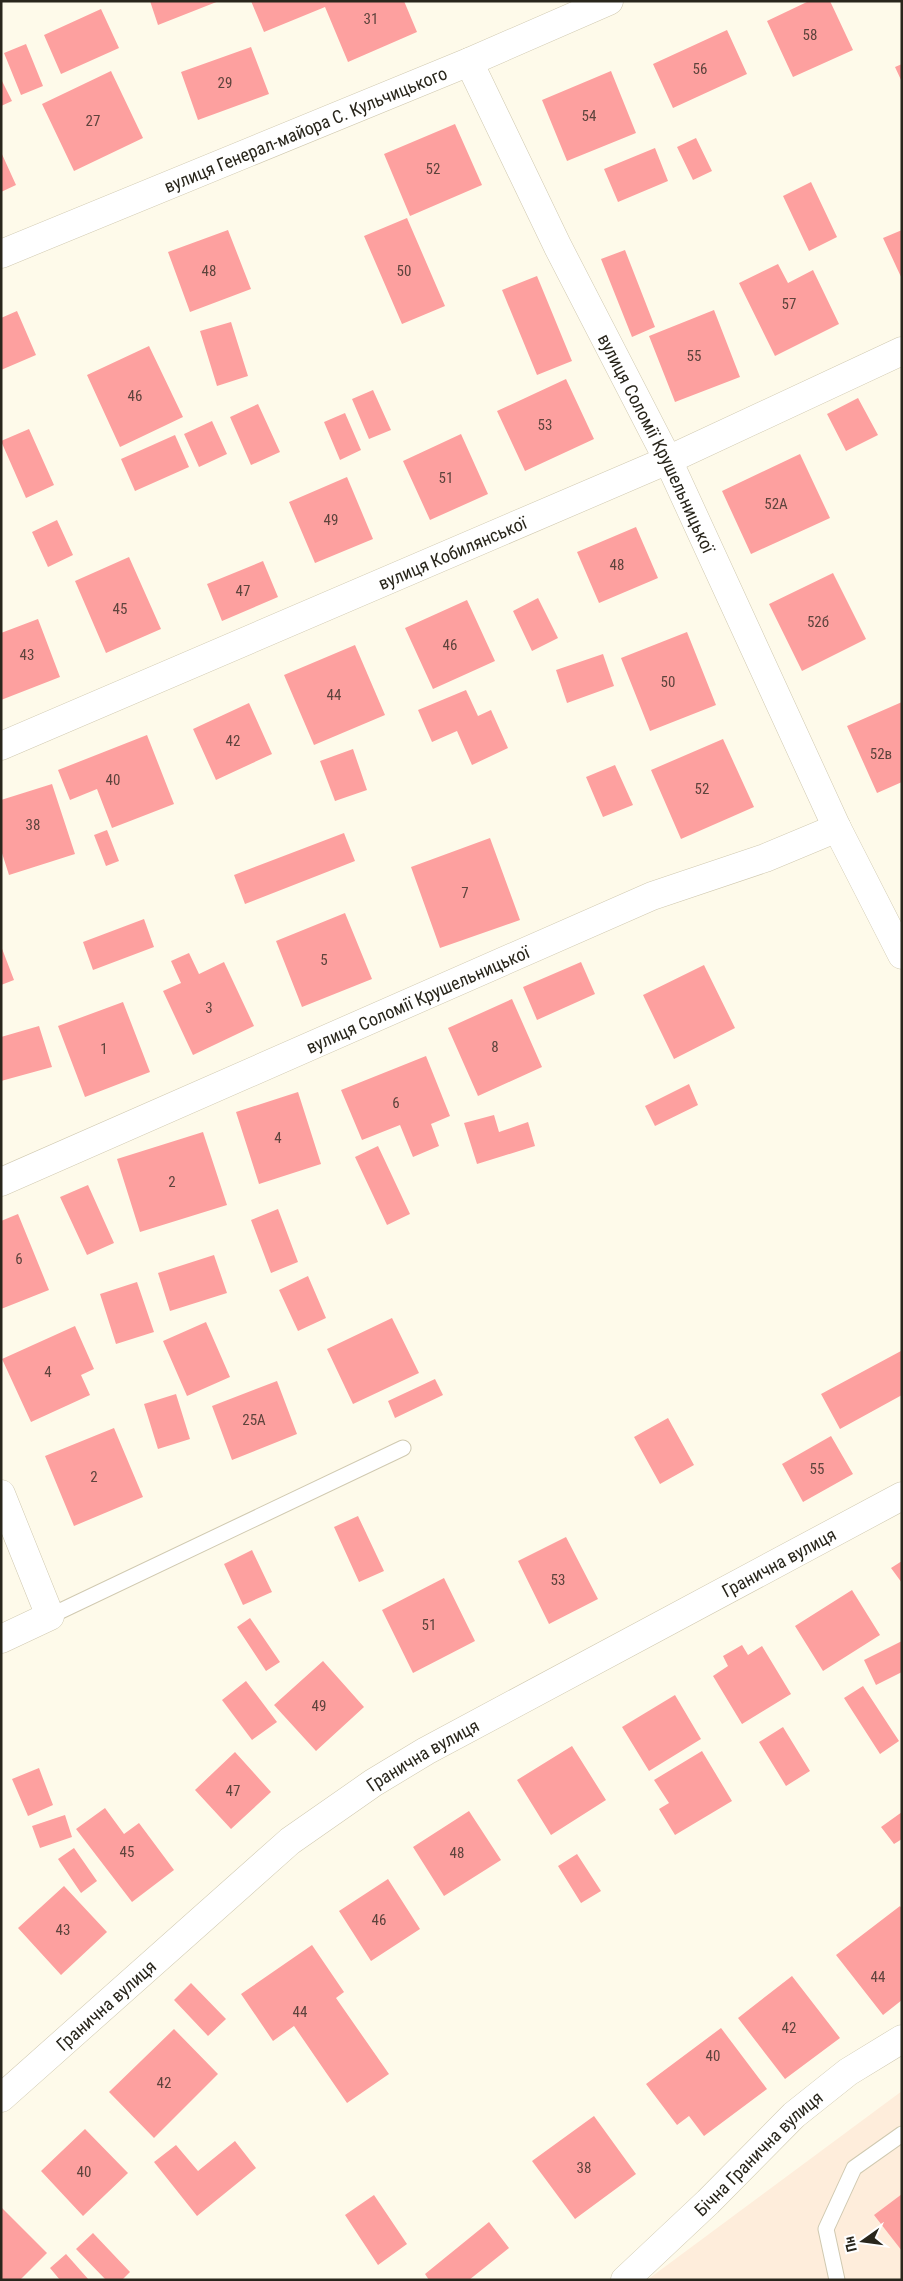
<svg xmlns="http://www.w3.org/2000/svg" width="903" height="2281" font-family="'Roboto Condensed',sans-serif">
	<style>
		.industrial { fill: #feeddb }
		.building { fill: #fda09f }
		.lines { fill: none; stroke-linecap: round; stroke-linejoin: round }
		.lane-casing { stroke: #d0c9b0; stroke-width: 17 }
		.street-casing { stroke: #d0c9b0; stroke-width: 29 }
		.secondary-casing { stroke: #d0c9b0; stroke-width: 29 }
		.lane { stroke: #fff; stroke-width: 15 }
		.street { stroke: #fff; stroke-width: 28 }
		.secondary { stroke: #fff; stroke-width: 28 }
		.labels { text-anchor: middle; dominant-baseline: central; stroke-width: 5; stroke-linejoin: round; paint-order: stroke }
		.number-label { font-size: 15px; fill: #5e443d }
		.street-label { font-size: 18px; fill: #29261c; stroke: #fff }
	</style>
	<rect width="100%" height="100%" fill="#fefaea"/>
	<!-- industrial -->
	<path class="industrial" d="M 902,2091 L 902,2280 L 647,2280 Z"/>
	<!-- building -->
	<path class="building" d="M 150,1 L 219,1 L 158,25 Z
		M 251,1 L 404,1 L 417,32 L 348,62 L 325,7 L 264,32 Z
		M 809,1 L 830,1 L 853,50 L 793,77 L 767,21 Z
		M 101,9 L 119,48 L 61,74 L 44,35 Z
		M 727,30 L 747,74 L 673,108 L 653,64 Z
		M 26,44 L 43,86 L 21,95 L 4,53 Z
		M 251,47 L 269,94 L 198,120 L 181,72 Z
		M 902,64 L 902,82 L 895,67 Z
		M 111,71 L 143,138 L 74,171 L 42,104 Z
		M 611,71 L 636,133 L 567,161 L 542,100 Z
		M 1,79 L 12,101 L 1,106 Z
		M 455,124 L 482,185 L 410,216 L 384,154 Z
		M 696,138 L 712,171 L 693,180 L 677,147 Z
		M 655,148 L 668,181 L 618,202 L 604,169 Z
		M 1,152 L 16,185 L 1,192 Z
		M 811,182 L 837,237 L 809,251 L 783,196 Z
		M 407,218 L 445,306 L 402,324 L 364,236 Z
		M 228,230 L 251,289 L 190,312 L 168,252 Z
		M 902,230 L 902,279 L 883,238 Z
		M 625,250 L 655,327 L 632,337 L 601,259 Z
		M 778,264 L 788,283 L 813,270 L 839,324 L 775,356 L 739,283 Z
		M 537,276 L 572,361 L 537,375 L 502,290 Z
		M 714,310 L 740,377 L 675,402 L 649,336 Z
		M 17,311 L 36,355 L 1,370 L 1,318 Z
		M 231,322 L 248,376 L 217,386 L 200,331 Z
		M 149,346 L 183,417 L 120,447 L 87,375 Z
		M 566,379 L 594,439 L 525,471 L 497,411 Z
		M 373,390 L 391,430 L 369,439 L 352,399 Z
		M 858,398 L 878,435 L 846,451 L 827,414 Z
		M 258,404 L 280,452 L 251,465 L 230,417 Z
		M 345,413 L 361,450 L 340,460 L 324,422 Z
		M 212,421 L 227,454 L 199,467 L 184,434 Z
		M 29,429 L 54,485 L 26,498 L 1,441 Z
		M 461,434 L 488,494 L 430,520 L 403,461 Z
		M 175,435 L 189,467 L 135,491 L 121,459 Z
		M 800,454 L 830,518 L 751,554 L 722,491 Z
		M 347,477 L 373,539 L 315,563 L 289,502 Z
		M 57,520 L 73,555 L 48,567 L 32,532 Z
		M 636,527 L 658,578 L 599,603 L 577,552 Z
		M 129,557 L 161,629 L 106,653 L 75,581 Z
		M 263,561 L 278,597 L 222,621 L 207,584 Z
		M 833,573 L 866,639 L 802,671 L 769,604 Z
		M 538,598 L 558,638 L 532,651 L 513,611 Z
		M 467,600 L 495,661 L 433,689 L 405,628 Z
		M 38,619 L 60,677 L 1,700 L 1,633 Z
		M 687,632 L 716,705 L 650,731 L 621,658 Z
		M 355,645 L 385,715 L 314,745 L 284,675 Z
		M 603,654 L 614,686 L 567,703 L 556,670 Z
		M 466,690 L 478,716 L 491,710 L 508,748 L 472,765 L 457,731 L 432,742 L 418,710 Z
		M 902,702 L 902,782 L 877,793 L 847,726 Z
		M 249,703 L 272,754 L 216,780 L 193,729 Z
		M 147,735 L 174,804 L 112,828 L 97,789 L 70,800 L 58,770 Z
		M 723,739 L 754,807 L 681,839 L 651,770 Z
		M 353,749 L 367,790 L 335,801 L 320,761 Z
		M 615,765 L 633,805 L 603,817 L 586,777 Z
		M 52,784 L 75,854 L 9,875 L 1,850 L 1,800 Z
		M 107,830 L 119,861 L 106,866 L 94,835 Z
		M 344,833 L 355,861 L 245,904 L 234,875 Z
		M 490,838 L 520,920 L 440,948 L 411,867 Z
		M 345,913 L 372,979 L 302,1007 L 276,941 Z
		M 144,919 L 154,947 L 93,970 L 83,942 Z
		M 1,946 L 14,980 L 1,985 Z
		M 189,953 L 199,974 L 224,962 L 254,1026 L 193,1055 L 163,991 L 181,983 L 171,961 Z
		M 581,962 L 595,994 L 537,1020 L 523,987 Z
		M 704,965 L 735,1028 L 674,1059 L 643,995 Z
		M 512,999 L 542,1067 L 478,1096 L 448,1028 Z
		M 123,1002 L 150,1072 L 85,1097 L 58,1026 Z
		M 39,1026 L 52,1067 L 1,1081 L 1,1037 Z
		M 426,1056 L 450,1116 L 431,1124 L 439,1146 L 413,1157 L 400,1125 L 362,1140 L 341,1090 Z
		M 689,1084 L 698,1105 L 655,1126 L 645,1106 Z
		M 298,1092 L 321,1164 L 259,1184 L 236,1112 Z
		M 494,1115 L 499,1132 L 528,1122 L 535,1146 L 477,1164 L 464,1123 Z
		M 203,1132 L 227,1205 L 140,1232 L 117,1159 Z
		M 378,1146 L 410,1214 L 387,1225 L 355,1157 Z
		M 88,1185 L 114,1243 L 87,1255 L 60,1197 Z
		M 278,1209 L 298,1262 L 271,1273 L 251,1220 Z
		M 18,1214 L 49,1290 L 1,1309 L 1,1221 Z
		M 214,1255 L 227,1293 L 170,1311 L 158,1273 Z
		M 308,1276 L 326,1318 L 298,1331 L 279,1290 Z
		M 137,1282 L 154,1332 L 116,1344 L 100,1294 Z
		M 392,1318 L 419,1373 L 353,1404 L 327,1349 Z
		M 206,1322 L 230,1377 L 187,1396 L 163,1341 Z
		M 75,1326 L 94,1369 L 81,1375 L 90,1395 L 31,1422 L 2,1359 Z
		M 901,1351 L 902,1395 L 840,1429 L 821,1394 Z
		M 435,1379 L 443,1395 L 395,1418 L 388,1401 Z
		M 277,1381 L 297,1434 L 232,1460 L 212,1406 Z
		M 176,1394 L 190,1439 L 158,1449 L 144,1404 Z
		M 668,1418 L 694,1465 L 660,1484 L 634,1437 Z
		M 114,1428 L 143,1497 L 74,1526 L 45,1456 Z
		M 831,1436 L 853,1474 L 803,1502 L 782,1464 Z
		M 358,1516 L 384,1571 L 359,1582 L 334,1527 Z
		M 566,1537 L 598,1599 L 549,1624 L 518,1561 Z
		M 252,1550 L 272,1592 L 243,1605 L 224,1564 Z
		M 902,1561 L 902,1583 L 891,1568 Z
		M 444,1578 L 475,1641 L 413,1673 L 382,1610 Z
		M 852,1590 L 880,1635 L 823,1671 L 795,1626 Z
		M 250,1618 L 280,1662 L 266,1671 L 237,1627 Z
		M 902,1641 L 902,1672 L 876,1685 L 864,1660 Z
		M 742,1645 L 748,1655 L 762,1646 L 791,1694 L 742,1724 L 713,1676 L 728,1666 L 723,1656 Z
		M 323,1661 L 364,1707 L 316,1751 L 274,1705 Z
		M 246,1681 L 277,1722 L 252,1740 L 222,1700 Z
		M 863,1686 L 899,1741 L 880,1754 L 844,1698 Z
		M 675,1695 L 701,1739 L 649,1771 L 622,1727 Z
		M 783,1727 L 810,1771 L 786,1786 L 759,1742 Z
		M 572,1746 L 606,1800 L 551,1835 L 517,1780 Z
		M 702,1751 L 732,1801 L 675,1835 L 659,1809 L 669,1803 L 654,1780 Z
		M 235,1752 L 271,1792 L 231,1829 L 195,1790 Z
		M 39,1768 L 53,1805 L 28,1816 L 12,1779 Z
		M 105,1808 L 124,1834 L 139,1823 L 174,1870 L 132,1902 L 76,1829 Z
		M 469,1811 L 501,1860 L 444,1896 L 413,1847 Z
		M 902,1812 L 902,1839 L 894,1844 L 881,1827 Z
		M 65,1815 L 72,1837 L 40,1848 L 32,1826 Z
		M 74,1848 L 97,1881 L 81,1893 L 58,1859 Z
		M 577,1854 L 601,1891 L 581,1903 L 558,1866 Z
		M 388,1879 L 420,1929 L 371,1961 L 339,1911 Z
		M 64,1886 L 107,1932 L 61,1975 L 18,1928 Z
		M 900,1906 L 902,1909 L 902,2000 L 883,2015 L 836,1955 Z
		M 312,1945 L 344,1992 L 336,1998 L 389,2074 L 347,2103 L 294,2026 L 273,2041 L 241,1994 Z
		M 792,1976 L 840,2038 L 785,2079 L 738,2018 Z
		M 191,1983 L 226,2019 L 208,2036 L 174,2000 Z
		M 721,2028 L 767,2089 L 704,2136 L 689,2116 L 677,2125 L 646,2084 Z
		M 174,2029 L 218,2074 L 154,2138 L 109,2092 Z
		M 594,2116 L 636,2174 L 575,2219 L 532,2161 Z
		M 85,2129 L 128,2173 L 83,2216 L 41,2171 Z
		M 235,2141 L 256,2168 L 197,2216 L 154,2162 L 176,2145 L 198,2171 Z
		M 902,2194 L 902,2251 L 874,2215 Z
		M 374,2195 L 407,2244 L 378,2265 L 345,2215 Z
		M 2,2208 L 47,2253 L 20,2280 L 1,2280 Z
		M 489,2222 L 509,2248 L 469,2280 L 429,2280 L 425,2274 Z
		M 93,2233 L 130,2272 L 122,2280 L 106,2280 L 76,2249 Z
		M 66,2254 L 89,2280 L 60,2280 L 50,2268 Z"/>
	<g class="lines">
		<defs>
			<path id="lane" d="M 50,1616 L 403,1448
				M 837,2280 L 826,2229 L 854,2168 L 902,2134"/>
			<g id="street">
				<path id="s1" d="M 469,62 L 558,247 L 668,460 L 837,828 L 902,955"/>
				<path id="s2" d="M 1,254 L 469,62 L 609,1"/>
				<path id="s3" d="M 1,746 L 668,460 L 902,351"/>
				<path id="s4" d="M 1,1182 L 652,896 L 765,858 L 837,828"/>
				<path d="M 1,1494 L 50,1616 L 1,1639"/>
				<path id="s5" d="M 625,2280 L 708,2202 L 794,2115 L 848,2072 L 902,2039"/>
			</g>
			<g id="secondary">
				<path id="s6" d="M 1,2098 L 290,1841 L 373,1783 L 426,1751 L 902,1496"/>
			</g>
		</defs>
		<!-- lane casing -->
		<use href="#lane" class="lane-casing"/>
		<!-- street casing -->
		<use href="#street" class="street-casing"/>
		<!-- secondary casing -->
		<use href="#secondary" class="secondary-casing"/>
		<!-- lane -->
		<use href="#lane" class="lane"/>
		<!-- street -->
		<use href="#street" class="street"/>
		<!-- secondary -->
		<use href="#secondary" class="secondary"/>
	</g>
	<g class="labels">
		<!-- number labels -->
		<g class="number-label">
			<text x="371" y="19">31</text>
			<text x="810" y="35">58</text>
			<text x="700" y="69">56</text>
			<text x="225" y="83">29</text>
			<text x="589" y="116">54</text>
			<text x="93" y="121">27</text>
			<text x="433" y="169">52</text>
			<text x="209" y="271">48</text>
			<text x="404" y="271">50</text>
			<text x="789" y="304">57</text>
			<text x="694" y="356">55</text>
			<text x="135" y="396">46</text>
			<text x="545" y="425">53</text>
			<text x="446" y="478">51</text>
			<text x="776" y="504">52А</text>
			<text x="331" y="520">49</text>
			<text x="617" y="565">48</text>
			<text x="243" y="591">47</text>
			<text x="120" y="609">45</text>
			<text x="818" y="622">52б</text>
			<text x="450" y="645">46</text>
			<text x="27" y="655">43</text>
			<text x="668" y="682">50</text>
			<text x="334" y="695">44</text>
			<text x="233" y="741">42</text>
			<text x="881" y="754">52в</text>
			<text x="113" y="780">40</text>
			<text x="702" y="789">52</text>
			<text x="33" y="825">38</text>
			<text x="465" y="893">7</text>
			<text x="324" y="960">5</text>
			<text x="209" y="1008">3</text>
			<text x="495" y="1047">8</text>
			<text x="104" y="1049">1</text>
			<text x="396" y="1103">6</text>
			<text x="278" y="1138">4</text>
			<text x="172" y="1182">2</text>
			<text x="19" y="1259">6</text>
			<text x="48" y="1372">4</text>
			<text x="254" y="1420">25А</text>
			<text x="817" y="1469">55</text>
			<text x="94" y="1477">2</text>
			<text x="558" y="1580">53</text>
			<text x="429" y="1625">51</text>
			<text x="319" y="1706">49</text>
			<text x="233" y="1791">47</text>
			<text x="127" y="1852">45</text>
			<text x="457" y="1853">48</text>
			<text x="379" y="1920">46</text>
			<text x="63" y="1930">43</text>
			<text x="878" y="1977">44</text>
			<text x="300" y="2012">44</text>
			<text x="789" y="2028">42</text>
			<text x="713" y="2056">40</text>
			<text x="164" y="2083">42</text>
			<text x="584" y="2168">38</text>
			<text x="84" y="2172">40</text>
		</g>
		<!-- street labels -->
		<g class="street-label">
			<text stroke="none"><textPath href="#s2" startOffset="329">вулиця Генерал-майора С. Кульчицького</textPath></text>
			<text stroke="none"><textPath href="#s1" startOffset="425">вулиця Соломії Крушельницької</textPath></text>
			<text stroke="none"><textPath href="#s3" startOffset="491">вулиця Кобилянської</textPath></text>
			<text stroke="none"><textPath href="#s4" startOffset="455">вулиця Соломії Крушельницької</textPath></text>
			<text stroke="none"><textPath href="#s6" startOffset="950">Гранична вулиця</textPath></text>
			<text stroke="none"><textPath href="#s6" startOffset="545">Гранична вулиця</textPath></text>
			<text stroke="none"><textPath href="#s6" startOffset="140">Гранична вулиця</textPath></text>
			<text stroke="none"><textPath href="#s5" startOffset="184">Бічна Гранична вулиця</textPath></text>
		</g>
	</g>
	<!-- border -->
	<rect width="903" height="2281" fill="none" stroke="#29261c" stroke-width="5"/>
	<!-- north arrow -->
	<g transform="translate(863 2241) rotate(256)" stroke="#ffffff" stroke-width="4" paint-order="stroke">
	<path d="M0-4L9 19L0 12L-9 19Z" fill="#29261c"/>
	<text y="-8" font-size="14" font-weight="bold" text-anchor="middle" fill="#29261c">Пн</text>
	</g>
</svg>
